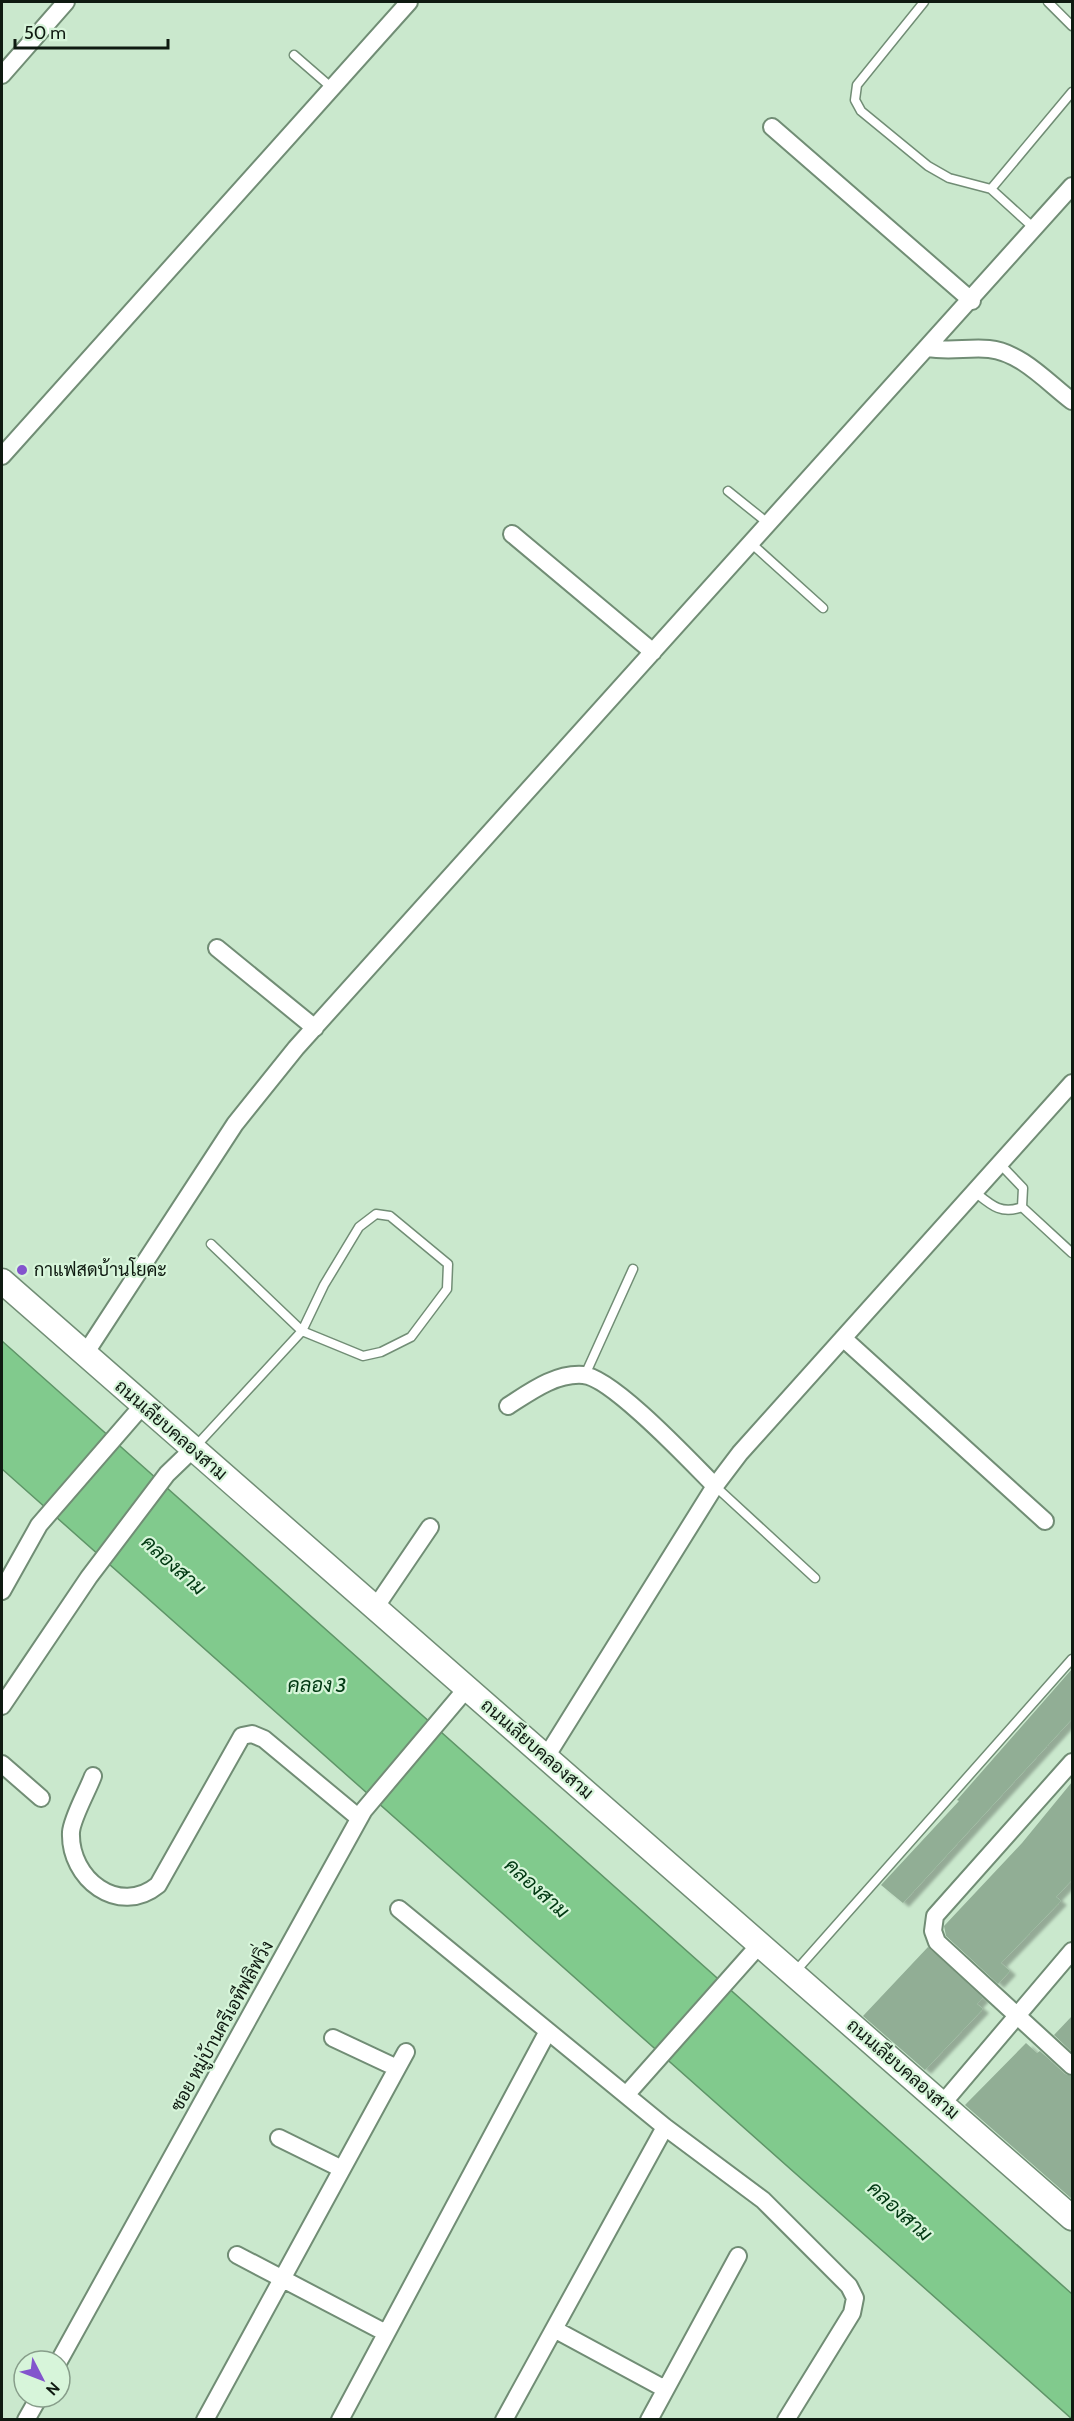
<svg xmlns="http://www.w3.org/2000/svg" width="1074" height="2421" font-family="Cabin,Sarabun,sans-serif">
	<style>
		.water { fill: #81ca8d; stroke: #5f9568; stroke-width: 1.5 }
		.building { fill: #91ae95; filter: url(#shadow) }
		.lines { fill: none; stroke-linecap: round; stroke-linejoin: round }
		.lane-casing { stroke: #718d75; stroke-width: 11 }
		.street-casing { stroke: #718d75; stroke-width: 20 }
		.secondary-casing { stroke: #718d75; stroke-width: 27 }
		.lane { stroke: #fff; stroke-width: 8 }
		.street { stroke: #fff; stroke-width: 16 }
		.secondary { stroke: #fff; stroke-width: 24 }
		.poi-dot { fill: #8354cd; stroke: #d7f5da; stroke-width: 2 }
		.labels { text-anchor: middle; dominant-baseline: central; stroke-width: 4.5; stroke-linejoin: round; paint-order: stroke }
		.poi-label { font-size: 18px; fill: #0f1a11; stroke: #d7f5da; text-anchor: start }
		.street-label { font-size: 18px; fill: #0f1a11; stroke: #d7f5da }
		.water-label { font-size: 20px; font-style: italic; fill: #003812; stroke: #d7f5da }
	</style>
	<defs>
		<filter id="shadow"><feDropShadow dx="6" dy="4" stdDeviation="1.5" flood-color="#0004"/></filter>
	</defs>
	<rect width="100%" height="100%" fill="#cae8cd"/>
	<!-- water -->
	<path class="water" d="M 2,1341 L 1072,2294 L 1072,2419 L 2,1469 Z"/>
	<!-- building -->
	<path class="building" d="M 1072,1669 L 1072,1719 L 903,1903 L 881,1885 L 959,1801 L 957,1800 Z
		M 1072,1782 L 1072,1880 L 1056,1897 L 1061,1901 L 1001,1963 L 1010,1971 L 998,1984 L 946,1936 L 944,1926 L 1022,1843 Z
		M 928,1947 L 983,1998 L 977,2004 L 983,2009 L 925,2070 L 863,2016 Z
		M 1072,2016 L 1072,2052 L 1054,2035 Z
		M 1026,2043 L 1037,2053 L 1040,2051 L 1065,2074 L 1072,2076 L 1072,2199 L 965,2105 Z"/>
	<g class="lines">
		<defs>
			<path id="lane" d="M 924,2 L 857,85 L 855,100 L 861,111 L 928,166 L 949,178 L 991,189 L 1072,92
				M 1048,2 L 1072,26
				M 294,55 L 332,88
				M 991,189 L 1035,229
				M 728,491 L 769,524
				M 752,544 L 823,608
				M 975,1192 C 991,1205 1001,1215 1022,1207 L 1023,1188 L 1000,1164
				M 1022,1207 L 1072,1253
				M 585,1375 L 633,1269
				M 196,1446 L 302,1331 L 324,1285 L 359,1227 L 376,1214 L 390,1216 L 448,1264 L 447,1289 L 411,1337 L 381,1352 L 363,1356 L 302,1331 L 211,1244
				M 715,1486 L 815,1578
				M 794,1973 L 1072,1659"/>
			<path id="street" d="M 2,75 L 66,2
				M 772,127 L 972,301
				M 928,348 C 949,352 969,347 989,349 C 1021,352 1048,383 1072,401
				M 2,456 L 409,2
				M 512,534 L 653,652
				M 217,948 L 315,1028
				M 843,1338 L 1045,1521
				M 85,1354 L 235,1124 L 296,1048 L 1072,186
				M 508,1406 C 530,1392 555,1373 583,1375 C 612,1377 692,1463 715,1486
				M 2,1591 L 39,1525 L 143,1405
				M 375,1608 L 430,1527
				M 2,1706 L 89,1577 L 167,1474 L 193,1449
				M 546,1757 L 715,1486 L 740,1453 L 1072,1083
				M 1072,1762 L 935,1916 L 933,1931 L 937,1942 L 1072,2066
				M 2,1764 L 41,1798
				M 93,1776 C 88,1790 72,1818 71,1832 C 69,1879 119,1917 158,1885 L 242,1736 L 252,1734 L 264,1739 L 359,1818
				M 399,1909 L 665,2127 L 763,2200 L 849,2286 L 855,2298 L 852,2313 L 786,2420
				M 333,2038 L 397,2068
				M 626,2095 L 761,1943
				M 943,2103 L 1072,1951
				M 279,2138 L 342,2169
				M 237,2255 L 386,2333
				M 554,2329 L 665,2389
				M 59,2361 L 364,1810 L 467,1688
				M 26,2420 L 39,2397
				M 205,2420 L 406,2052
				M 340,2420 L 548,2031
				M 504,2420 L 665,2127
				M 649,2420 L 738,2256"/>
			<path id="secondary" d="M 2,1281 L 1072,2218"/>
		</defs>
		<!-- lane casing -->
		<use href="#lane" class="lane-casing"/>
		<!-- street casing -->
		<use href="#street" class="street-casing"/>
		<!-- secondary casing -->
		<use href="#secondary" class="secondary-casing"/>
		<!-- lane -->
		<use href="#lane" class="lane"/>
		<!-- street -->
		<use href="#street" class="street"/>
		<!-- secondary -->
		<use href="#secondary" class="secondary"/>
	</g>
	<!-- markers -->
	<circle class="poi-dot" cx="22" cy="1270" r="6"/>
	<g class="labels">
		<!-- poi labels -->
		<g class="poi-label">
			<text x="34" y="1270">กาแฟสดบ้านโยคะ</text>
		</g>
		<!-- street labels -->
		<g class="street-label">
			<text transform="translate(171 1430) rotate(41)">ถนนเลียบคลองสาม</text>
			<text transform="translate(537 1749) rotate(41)">ถนนเลียบคลองสาม</text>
			<text transform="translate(222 2026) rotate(-61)">ซอย หมู่บ้านครีเอทีฟลิฟวิ่ง</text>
			<text transform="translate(903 2069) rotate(41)">ถนนเลียบคลองสาม</text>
		</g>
		<!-- water labels -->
		<g class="water-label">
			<text transform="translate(174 1565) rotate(42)">คลองสาม</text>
			<text x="317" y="1685">คลอง 3</text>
			<text transform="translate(537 1888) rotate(42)">คลองสาม</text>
			<text transform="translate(900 2211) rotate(42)">คลองสาม</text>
		</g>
	</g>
	<!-- border -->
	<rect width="1074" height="2421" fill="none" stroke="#0f1a11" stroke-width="6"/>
	<!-- north arrow -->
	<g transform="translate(42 2379) rotate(132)"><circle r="28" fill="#d7f5da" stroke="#879d8a" stroke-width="1.5"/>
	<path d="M0-4.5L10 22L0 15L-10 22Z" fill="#8354cd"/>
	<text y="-9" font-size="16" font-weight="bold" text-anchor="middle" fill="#0f1a11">N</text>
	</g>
	<!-- scale -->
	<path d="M15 39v9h153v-9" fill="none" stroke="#0f1a11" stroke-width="3"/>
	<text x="24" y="39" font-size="18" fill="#0f1a11" stroke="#d7f5da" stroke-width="4.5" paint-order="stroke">50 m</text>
</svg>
